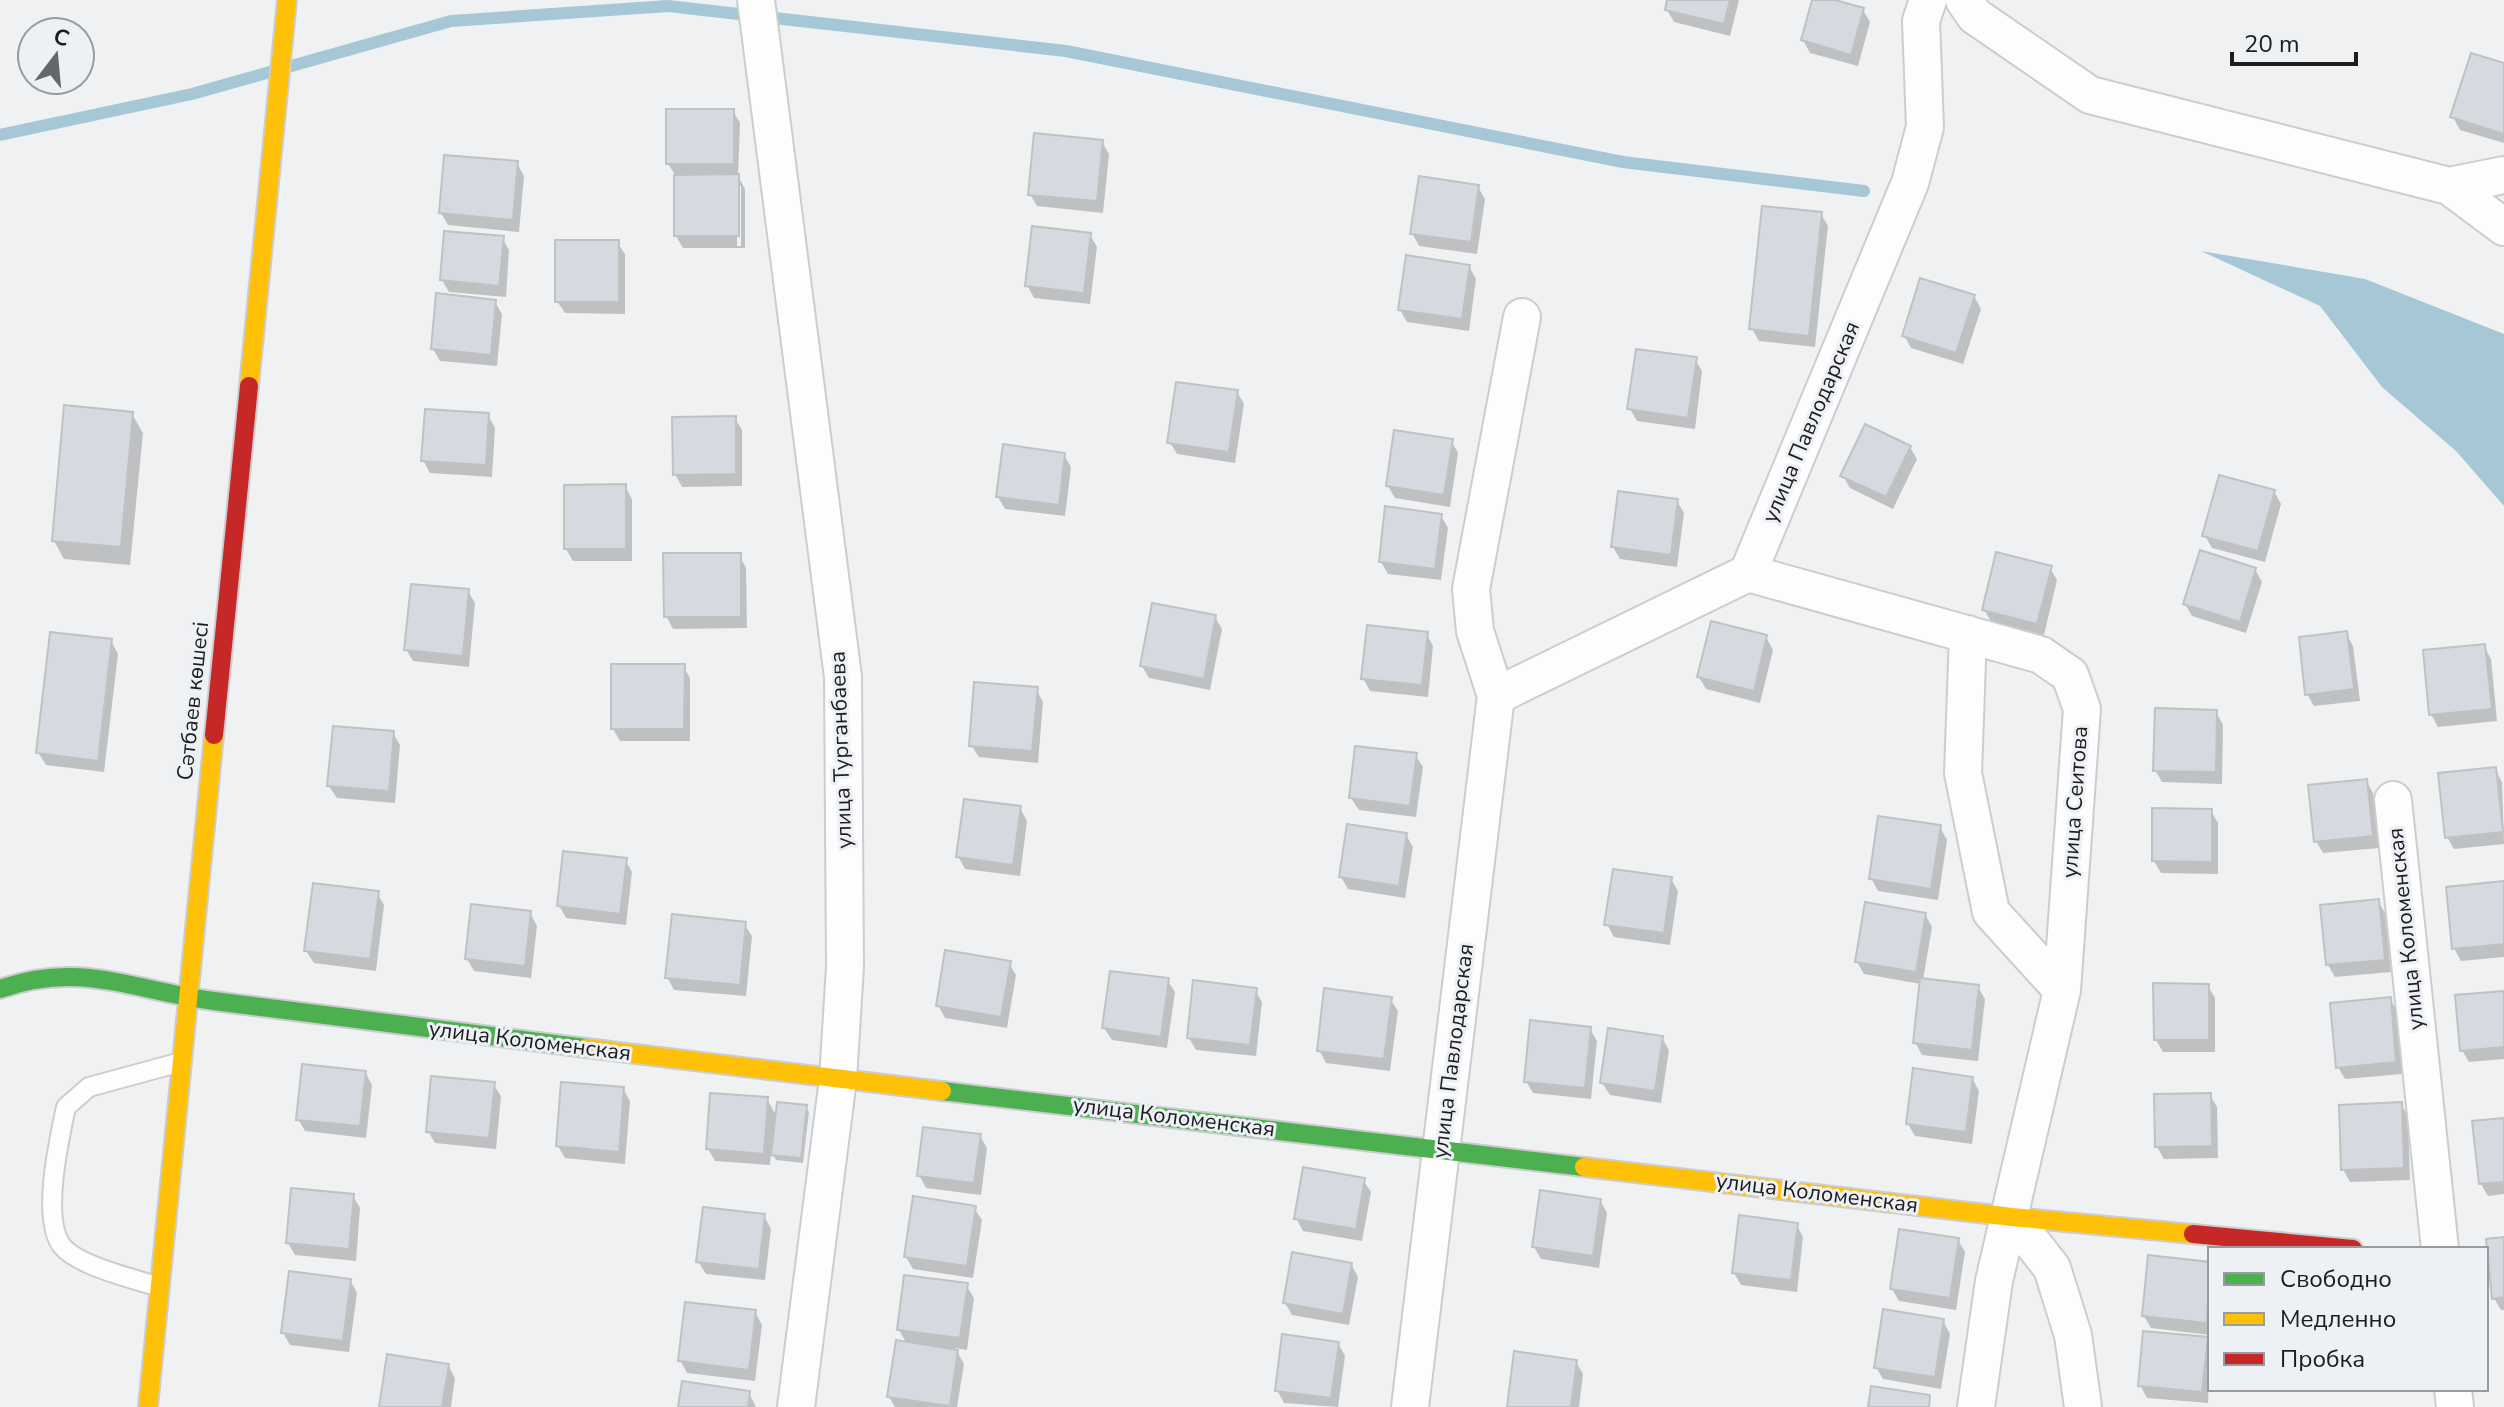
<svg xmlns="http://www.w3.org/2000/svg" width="2504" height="1407" font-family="'Nunito Sans',sans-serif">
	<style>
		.water { fill: #a6c8d6 }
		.shadow { fill: #0003; fill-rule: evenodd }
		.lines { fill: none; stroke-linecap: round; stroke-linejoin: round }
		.stream { stroke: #a6c8d6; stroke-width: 12 }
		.building { fill: #d5dae1; stroke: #c0c1c3; stroke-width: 2 }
		.lane-casing { stroke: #cccdcf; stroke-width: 22 }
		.street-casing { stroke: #cccdcf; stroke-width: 40 }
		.fast-casing { stroke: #cccdcf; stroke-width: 22 }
		.slow-casing { stroke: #cccdcf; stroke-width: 22 }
		.jam-casing { stroke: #cccdcf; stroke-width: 22 }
		.lane { stroke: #fdfdfd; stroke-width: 18 }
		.street { stroke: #fdfdfd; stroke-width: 36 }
		.fast { stroke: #4caf50; stroke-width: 18 }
		.slow { stroke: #ffc107; stroke-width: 18 }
		.jam { stroke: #c62828; stroke-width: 18 }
		.labels { text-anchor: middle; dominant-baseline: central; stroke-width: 6; stroke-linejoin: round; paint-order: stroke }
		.street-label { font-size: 22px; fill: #1c1d1f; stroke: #edf0f5 }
	</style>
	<rect width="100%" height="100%" fill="#eff1f3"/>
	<!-- water -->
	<path class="water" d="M 2201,251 L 2365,279 L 2504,334 L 2504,506 L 2456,451 L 2382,387 L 2320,306 Z"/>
	<!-- shadow -->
	<path class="shadow" d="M 1669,0 L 1739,0 L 1730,36 L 1674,22 L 1667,10 Z
		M 1814,0 L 1863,10 L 1870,22 L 1858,66 L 1810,53 L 1803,40 Z
		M 2504,65 L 2504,143 L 2460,130 L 2453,117 Z
		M 733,111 L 740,123 L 738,176 L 745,189 L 745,248 L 683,248 L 676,236 L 676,176 L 668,164 ZM 737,186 L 741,186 L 741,246 L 737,246 Z
		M 1102,142 L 1109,154 L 1103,213 L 1037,206 L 1030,194 Z
		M 517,163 L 524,176 L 519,232 L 448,225 L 441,213 Z
		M 1478,187 L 1485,199 L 1477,254 L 1419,246 L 1412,233 Z
		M 1821,214 L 1828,226 L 1815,347 L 1759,341 L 1752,329 Z
		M 1090,235 L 1097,247 L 1090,304 L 1034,298 L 1027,285 Z
		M 502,238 L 509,250 L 506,297 L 449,292 L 442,280 Z
		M 617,242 L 625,254 L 625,314 L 565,313 L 557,301 Z
		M 1469,266 L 1476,279 L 1469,331 L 1407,322 L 1400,310 Z
		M 1974,296 L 1981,309 L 1963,364 L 1911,348 L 1904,335 Z
		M 495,302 L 502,314 L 497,366 L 440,361 L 433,349 Z
		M 1695,359 L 1702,371 L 1695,429 L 1637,421 L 1630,409 Z
		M 1237,392 L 1244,404 L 1235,463 L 1177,454 L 1170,442 Z
		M 132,414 L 143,433 L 130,565 L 64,559 L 54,541 Z
		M 488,415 L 495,428 L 492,477 L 430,473 L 423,460 Z
		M 735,418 L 742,430 L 742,486 L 682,487 L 675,474 Z
		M 1451,440 L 1458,453 L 1450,507 L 1395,498 L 1388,486 Z
		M 1910,447 L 1917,459 L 1893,509 L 1850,488 L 1843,476 Z
		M 1064,455 L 1071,467 L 1065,516 L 1005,509 L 998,497 Z
		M 625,486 L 632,499 L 632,561 L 573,561 L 566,549 Z
		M 2274,491 L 2281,504 L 2265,562 L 2212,548 L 2205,536 Z
		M 1677,501 L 1684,513 L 1677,567 L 1620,559 L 1613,547 Z
		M 1441,516 L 1448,528 L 1441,580 L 1388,574 L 1381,562 Z
		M 739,555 L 746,568 L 747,628 L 673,629 L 666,616 Z
		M 2050,568 L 2057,580 L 2044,635 L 1991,622 L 1984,609 Z
		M 2255,569 L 2262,582 L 2246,633 L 2192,616 L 2185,604 Z
		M 468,591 L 475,603 L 469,667 L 413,661 L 406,649 Z
		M 1215,617 L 1222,629 L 1210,690 L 1149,678 L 1142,666 Z
		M 1426,633 L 1433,646 L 1428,697 L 1370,691 L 1363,678 Z
		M 2346,633 L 2353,646 L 2360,701 L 2314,706 L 2307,694 Z
		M 1766,637 L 1773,650 L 1760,703 L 1706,689 L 1699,677 Z
		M 111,641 L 118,654 L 104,772 L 46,765 L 38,752 Z
		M 2484,646 L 2491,659 L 2497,721 L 2438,727 L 2431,714 Z
		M 683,666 L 690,678 L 690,741 L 620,741 L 613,729 Z
		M 1036,689 L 1043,702 L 1038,763 L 979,757 L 971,745 Z
		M 2216,712 L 2223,725 L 2222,784 L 2162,782 L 2155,770 Z
		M 393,733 L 400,745 L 395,803 L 337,798 L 329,786 Z
		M 1415,755 L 1423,767 L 1416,817 L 1359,810 L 1351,798 Z
		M 2495,769 L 2502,782 L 2504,844 L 2454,849 L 2447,837 Z
		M 2366,781 L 2373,793 L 2379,848 L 2323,853 L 2316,841 Z
		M 1020,808 L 1027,821 L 1020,876 L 965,869 L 958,856 Z
		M 2211,811 L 2218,823 L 2218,874 L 2161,873 L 2154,861 Z
		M 1940,827 L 1947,840 L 1938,900 L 1878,891 L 1871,878 Z
		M 1406,835 L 1413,847 L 1405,898 L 1348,889 L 1341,877 Z
		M 625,860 L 632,872 L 626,925 L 566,918 L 559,905 Z
		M 1671,879 L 1678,891 L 1670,945 L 1614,937 L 1607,924 Z
		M 2504,883 L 2504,957 L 2461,961 L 2454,948 Z
		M 377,893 L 384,905 L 376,971 L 314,963 L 306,951 Z
		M 2378,901 L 2385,913 L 2391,972 L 2335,977 L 2328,965 L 2322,906 Z
		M 530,913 L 537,926 L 531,978 L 474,971 L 467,959 Z
		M 1925,914 L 1932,927 L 1923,980 L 1978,987 L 1985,999 L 1978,1061 L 1922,1055 L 1915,1042 L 1921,984 L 1864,974 L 1857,962 Z
		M 744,924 L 752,936 L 746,996 L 674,990 L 667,977 Z
		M 1009,963 L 1016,975 L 1007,1028 L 945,1018 L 938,1005 Z
		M 1167,980 L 1175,992 L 1167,1048 L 1112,1040 L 1104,1028 Z
		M 2208,986 L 2215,998 L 2215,1052 L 2163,1052 L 2156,1040 Z
		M 1255,990 L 1262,1002 L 1256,1056 L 1196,1050 L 1189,1038 Z
		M 2504,993 L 2504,1059 L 2469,1062 L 2462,1050 Z
		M 1390,999 L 1398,1011 L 1390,1071 L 1326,1063 L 1319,1050 Z
		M 2390,999 L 2397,1011 L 2402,1074 L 2345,1079 L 2338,1067 Z
		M 1590,1029 L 1597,1041 L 1591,1099 L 1533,1093 L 1526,1081 Z
		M 1662,1038 L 1669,1050 L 1661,1103 L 1610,1095 L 1602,1083 Z
		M 365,1072 L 372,1085 L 366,1138 L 305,1131 L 298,1119 Z
		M 1972,1078 L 1979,1091 L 1972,1144 L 1915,1136 L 1908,1124 Z
		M 493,1084 L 501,1096 L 496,1149 L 435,1143 L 428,1131 Z
		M 623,1089 L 630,1101 L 625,1164 L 565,1158 L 558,1146 Z
		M 2210,1095 L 2217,1107 L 2218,1158 L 2164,1159 L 2157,1147 Z
		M 767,1099 L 777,1117 L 805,1107 L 809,1112 L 803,1163 L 776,1160 L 771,1151 L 770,1165 L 715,1161 L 708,1149 Z
		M 2401,1104 L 2408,1117 L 2410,1180 L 2350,1182 L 2343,1169 Z
		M 2504,1120 L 2504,1194 L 2488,1196 L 2481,1184 Z
		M 980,1136 L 987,1148 L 981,1195 L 926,1188 L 919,1175 Z
		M 1363,1180 L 1371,1192 L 1362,1241 L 1303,1231 L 1296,1218 Z
		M 353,1196 L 360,1208 L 356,1261 L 295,1255 L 288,1243 Z
		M 1600,1200 L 1607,1213 L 1599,1268 L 1541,1259 L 1534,1247 Z
		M 974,1208 L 982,1220 L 973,1278 L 913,1269 L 906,1257 Z
		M 764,1216 L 771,1229 L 765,1280 L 706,1274 L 698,1261 Z
		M 1796,1224 L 1803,1237 L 1797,1292 L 1741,1285 L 1734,1273 Z
		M 2504,1239 L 2504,1310 L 2501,1310 L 2494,1298 Z
		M 1958,1240 L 1965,1252 L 1956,1310 L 1899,1301 L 1892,1289 Z
		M 2150,1257 L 2210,1264 L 2210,1335 L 2151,1328 L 2144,1316 Z
		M 1351,1264 L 1358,1277 L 1349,1325 L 1292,1315 L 1285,1303 Z
		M 350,1280 L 357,1293 L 349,1352 L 290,1345 L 283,1333 Z
		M 966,1285 L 974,1298 L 967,1350 L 955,1348 L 964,1364 L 957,1407 L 895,1407 L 889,1397 L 907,1344 L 899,1330 Z
		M 755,1312 L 762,1325 L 755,1381 L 687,1373 L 680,1360 Z
		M 1943,1321 L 1950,1334 L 1941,1389 L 1883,1379 L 1876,1367 Z
		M 2206,1339 L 2210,1346 L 2208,1403 L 2147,1398 L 2140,1385 Z
		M 1338,1343 L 1345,1356 L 1338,1407 L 1284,1403 L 1277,1390 Z
		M 1576,1362 L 1583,1374 L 1579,1407 L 1509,1407 Z
		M 448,1365 L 455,1378 L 451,1407 L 381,1407 Z
		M 749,1393 L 756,1407 L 680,1407 Z"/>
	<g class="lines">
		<!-- stream -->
		<path class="stream" d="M 0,135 L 192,94 L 451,21 L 668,6 L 1066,51 L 1623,162 L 1864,191"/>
	</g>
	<!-- building -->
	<path class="building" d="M 1667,0 L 1730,0 L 1724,24 L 1665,10 Z
		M 1812,0 L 1835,0 L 1864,8 L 1851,55 L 1801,40 Z
		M 2471,53 L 2504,63 L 2504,134 L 2450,117 Z
		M 666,109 L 734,109 L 734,164 L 666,164 Z
		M 1034,133 L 1103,140 L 1097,201 L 1028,195 Z
		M 444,155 L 518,161 L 513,220 L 439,213 Z
		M 739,174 L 739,236 L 674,236 L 674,175 Z
		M 1419,176 L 1479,185 L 1471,242 L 1410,234 Z
		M 1762,206 L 1822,212 L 1809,336 L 1749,329 Z
		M 1032,226 L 1091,233 L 1084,293 L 1025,286 Z
		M 444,231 L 504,236 L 499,286 L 440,280 Z
		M 555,240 L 619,240 L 619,302 L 555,302 Z
		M 1406,255 L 1470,265 L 1462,319 L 1398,310 Z
		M 1920,278 L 1975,295 L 1956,353 L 1902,336 Z
		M 436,293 L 496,300 L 491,355 L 431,349 Z
		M 1636,349 L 1697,357 L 1688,418 L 1627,409 Z
		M 1176,382 L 1238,390 L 1229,452 L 1167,443 Z
		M 64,405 L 133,412 L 121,547 L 52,541 Z
		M 425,409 L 489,413 L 486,465 L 421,461 Z
		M 736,416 L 736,474 L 673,475 L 672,417 Z
		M 1865,424 L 1911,446 L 1886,497 L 1840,476 Z
		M 1394,430 L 1453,439 L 1444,495 L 1386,486 Z
		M 1003,444 L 1065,453 L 1059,505 L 996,497 Z
		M 2219,475 L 2275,490 L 2258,551 L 2202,536 Z
		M 626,484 L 626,549 L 564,549 L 564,485 Z
		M 1618,491 L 1678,499 L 1671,555 L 1611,547 Z
		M 1385,506 L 1442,514 L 1435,569 L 1379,562 Z
		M 2200,550 L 2256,568 L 2240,622 L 2183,604 Z
		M 1996,552 L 2052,566 L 2037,624 L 1982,610 Z
		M 663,553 L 741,553 L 741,617 L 664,617 Z
		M 411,584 L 469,589 L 463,656 L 404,650 Z
		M 1152,603 L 1216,615 L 1204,679 L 1140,666 Z
		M 1711,621 L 1767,635 L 1754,691 L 1697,677 Z
		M 1367,625 L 1428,632 L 1422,685 L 1361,679 Z
		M 2347,631 L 2354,689 L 2305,695 L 2299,637 Z
		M 50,632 L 112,639 L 98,761 L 36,753 Z
		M 2485,644 L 2492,709 L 2429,715 L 2423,650 Z
		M 611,664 L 685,664 L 684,729 L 611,729 Z
		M 974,682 L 1038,687 L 1032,751 L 969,746 Z
		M 2155,708 L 2217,710 L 2216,772 L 2153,771 Z
		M 333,726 L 394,731 L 389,791 L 327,786 Z
		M 1355,746 L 1417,753 L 1410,806 L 1349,798 Z
		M 2496,767 L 2503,832 L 2445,838 L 2438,773 Z
		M 2367,779 L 2373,836 L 2314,842 L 2308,785 Z
		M 964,799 L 1021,806 L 1013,865 L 956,857 Z
		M 2152,808 L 2212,809 L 2212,862 L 2152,861 Z
		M 1878,816 L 1941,825 L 1931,889 L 1869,879 Z
		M 1347,824 L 1407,833 L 1399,886 L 1339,877 Z
		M 563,851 L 627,858 L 620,914 L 557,906 Z
		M 1613,869 L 1672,877 L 1664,933 L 1604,925 Z
		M 2504,881 L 2504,944 L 2452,949 L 2446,887 Z
		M 313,883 L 379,891 L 370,959 L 304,951 Z
		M 2379,899 L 2385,960 L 2326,965 L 2320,905 Z
		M 1865,902 L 1926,913 L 1916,972 L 1855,962 Z
		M 471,904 L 531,911 L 525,966 L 465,959 Z
		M 672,914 L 746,922 L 740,985 L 665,978 Z
		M 945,950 L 1011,961 L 1001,1017 L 936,1006 Z
		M 1110,971 L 1169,978 L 1161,1037 L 1102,1028 Z
		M 1920,978 L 1979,985 L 1972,1050 L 1913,1043 Z
		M 1193,980 L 1257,988 L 1250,1045 L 1187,1038 Z
		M 2153,983 L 2209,984 L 2209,1040 L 2154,1040 Z
		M 1324,988 L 1392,997 L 1384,1059 L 1317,1051 Z
		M 2504,991 L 2504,1047 L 2460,1051 L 2455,995 Z
		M 2391,997 L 2396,1062 L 2336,1068 L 2330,1003 Z
		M 1530,1020 L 1591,1027 L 1585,1088 L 1524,1082 Z
		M 1608,1028 L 1663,1036 L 1655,1091 L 1600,1083 Z
		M 302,1064 L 366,1071 L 360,1126 L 296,1120 Z
		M 1913,1068 L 1973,1077 L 1966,1132 L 1906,1124 Z
		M 431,1076 L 495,1082 L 489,1138 L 426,1132 Z
		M 561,1082 L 624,1087 L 619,1152 L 556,1146 Z
		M 710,1093 L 768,1097 L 764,1154 L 706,1149 Z
		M 2211,1093 L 2212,1146 L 2155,1147 L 2154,1094 Z
		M 777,1102 L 807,1105 L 801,1158 L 771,1155 Z
		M 2402,1102 L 2404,1168 L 2341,1170 L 2339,1105 Z
		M 2504,1118 L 2504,1182 L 2479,1184 L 2472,1121 Z
		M 923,1127 L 981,1134 L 974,1183 L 917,1176 Z
		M 1303,1167 L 1365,1178 L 1356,1229 L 1294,1219 Z
		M 291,1188 L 354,1194 L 349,1249 L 286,1243 Z
		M 1540,1190 L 1601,1199 L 1593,1256 L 1532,1247 Z
		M 913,1196 L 976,1206 L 967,1266 L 904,1257 Z
		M 703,1207 L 765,1214 L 759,1269 L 696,1262 Z
		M 1739,1215 L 1798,1223 L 1791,1280 L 1732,1273 Z
		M 1899,1229 L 1959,1238 L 1950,1298 L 1890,1289 Z
		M 2504,1237 L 2504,1297 L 2492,1299 L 2486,1239 Z
		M 1292,1252 L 1352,1263 L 1343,1314 L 1283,1303 Z
		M 2148,1255 L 2210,1262 L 2207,1323 L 2142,1316 Z
		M 289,1271 L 351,1279 L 343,1341 L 281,1333 Z
		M 904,1275 L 968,1283 L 960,1338 L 897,1330 Z
		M 685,1302 L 756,1310 L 749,1370 L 678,1361 Z
		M 1883,1309 L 1944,1319 L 1935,1377 L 1874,1368 Z
		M 2143,1331 L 2208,1337 L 2202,1392 L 2138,1386 Z
		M 1282,1334 L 1339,1342 L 1331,1398 L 1275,1391 Z
		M 896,1340 L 958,1350 L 950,1406 L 887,1397 Z
		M 1514,1351 L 1577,1360 L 1571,1407 L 1507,1407 Z
		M 387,1354 L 449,1364 L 442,1407 L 379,1407 Z
		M 682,1381 L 750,1391 L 748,1407 L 678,1407 Z
		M 1871,1386 L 1930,1395 L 1929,1407 L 1868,1407 Z"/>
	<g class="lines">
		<defs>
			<path id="lane" d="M 159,1287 C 135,1279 78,1266 62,1246 C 41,1219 59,1140 66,1107 L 89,1087 L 181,1062"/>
			<path id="street" d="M 756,0 L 843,677 L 845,967 L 838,1079 L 796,1407
				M 1964,0 L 1975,16 L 2090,95 L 2449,186 L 2504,175
				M 2449,186 L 2504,227
				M 1748,573 L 2041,655 L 2070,675 L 2082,709 L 2062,990 L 1994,1281 L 1976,1407
				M 1968,634 L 1963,773 L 1991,912 L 2062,990
				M 1496,696 L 1475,631 L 1471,589 L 1522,317
				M 2393,800 L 2440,1249
				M 2012,1217 L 2052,1268 L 2073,1335 L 2083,1407
				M 2453,1389 L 2455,1407
				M 1410,1407 L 1496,696 L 1748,573 L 1910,183 L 1925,127 L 1921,21 L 1928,0"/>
			<path id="fast" d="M 0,989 C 81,960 134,991 214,1001 C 338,1017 462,1032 586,1048
				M 942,1091 L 1584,1167"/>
			<path id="slow" d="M 249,386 L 287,0
				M 586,1048 L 942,1091
				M 1584,1167 L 2012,1217 L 2193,1234
				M 148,1407 L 214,735"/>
			<path id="jam" d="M 214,735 L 249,386
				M 2193,1234 L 2353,1249"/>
		</defs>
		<!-- lane casing -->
		<use href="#lane" class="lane-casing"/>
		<!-- street casing -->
		<use href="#street" class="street-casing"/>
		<!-- fast casing -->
		<use href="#fast" class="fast-casing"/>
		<!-- slow casing -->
		<use href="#slow" class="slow-casing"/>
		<!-- jam casing -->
		<use href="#jam" class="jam-casing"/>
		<!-- lane -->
		<use href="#lane" class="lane"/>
		<!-- street -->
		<use href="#street" class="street"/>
		<!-- fast -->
		<use href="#fast" class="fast"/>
		<!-- slow -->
		<use href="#slow" class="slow"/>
		<!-- jam -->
		<use href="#jam" class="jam"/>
	</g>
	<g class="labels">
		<!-- street labels -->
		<g class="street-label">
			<text transform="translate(1811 422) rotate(-67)">улица Павлодарская</text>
			<text transform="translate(193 701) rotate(-84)">Сәтбаев көшесі</text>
			<text transform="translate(841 750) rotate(-92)">улица Турганбаева</text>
			<text transform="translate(2075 802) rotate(-86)">улица Сеитова</text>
			<text transform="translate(2406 929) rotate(-96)">улица Коломенская</text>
			<text transform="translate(530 1041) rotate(7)">улица Коломенская</text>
			<text transform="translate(1453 1051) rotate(-83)">улица Павлодарская</text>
			<text transform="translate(1174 1117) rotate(7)">улица Коломенская</text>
			<text transform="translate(1817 1193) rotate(7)">улица Коломенская</text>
		</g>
	</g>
	<!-- legend -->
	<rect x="2208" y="1247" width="280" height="144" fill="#edf0f5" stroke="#999c9f" stroke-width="2"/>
	<rect x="2224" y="1273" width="40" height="12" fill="#4caf50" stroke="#999c9f" stroke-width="2"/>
	<text x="2280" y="1287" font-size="24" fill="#1c1d1f">Свободно</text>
	<rect x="2224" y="1313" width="40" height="12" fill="#ffc107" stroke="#999c9f" stroke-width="2"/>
	<text x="2280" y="1327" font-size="24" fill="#1c1d1f">Медленно</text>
	<rect x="2224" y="1353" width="40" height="12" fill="#c62828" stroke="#999c9f" stroke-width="2"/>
	<text x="2280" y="1367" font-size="24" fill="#1c1d1f">Пробка</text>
	<!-- north arrow -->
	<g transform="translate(56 56) rotate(16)"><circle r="38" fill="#edf0f5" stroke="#999c9f" stroke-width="2"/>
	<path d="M0-6L14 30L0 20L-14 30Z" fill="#666769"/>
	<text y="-12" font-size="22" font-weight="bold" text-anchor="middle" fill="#1c1d1f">С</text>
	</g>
	<!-- scale -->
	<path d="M2232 52v12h124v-12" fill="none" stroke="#1c1d1f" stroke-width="4"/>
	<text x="2244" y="52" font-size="24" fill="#1c1d1f" stroke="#edf0f5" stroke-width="6" paint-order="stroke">20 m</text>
</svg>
